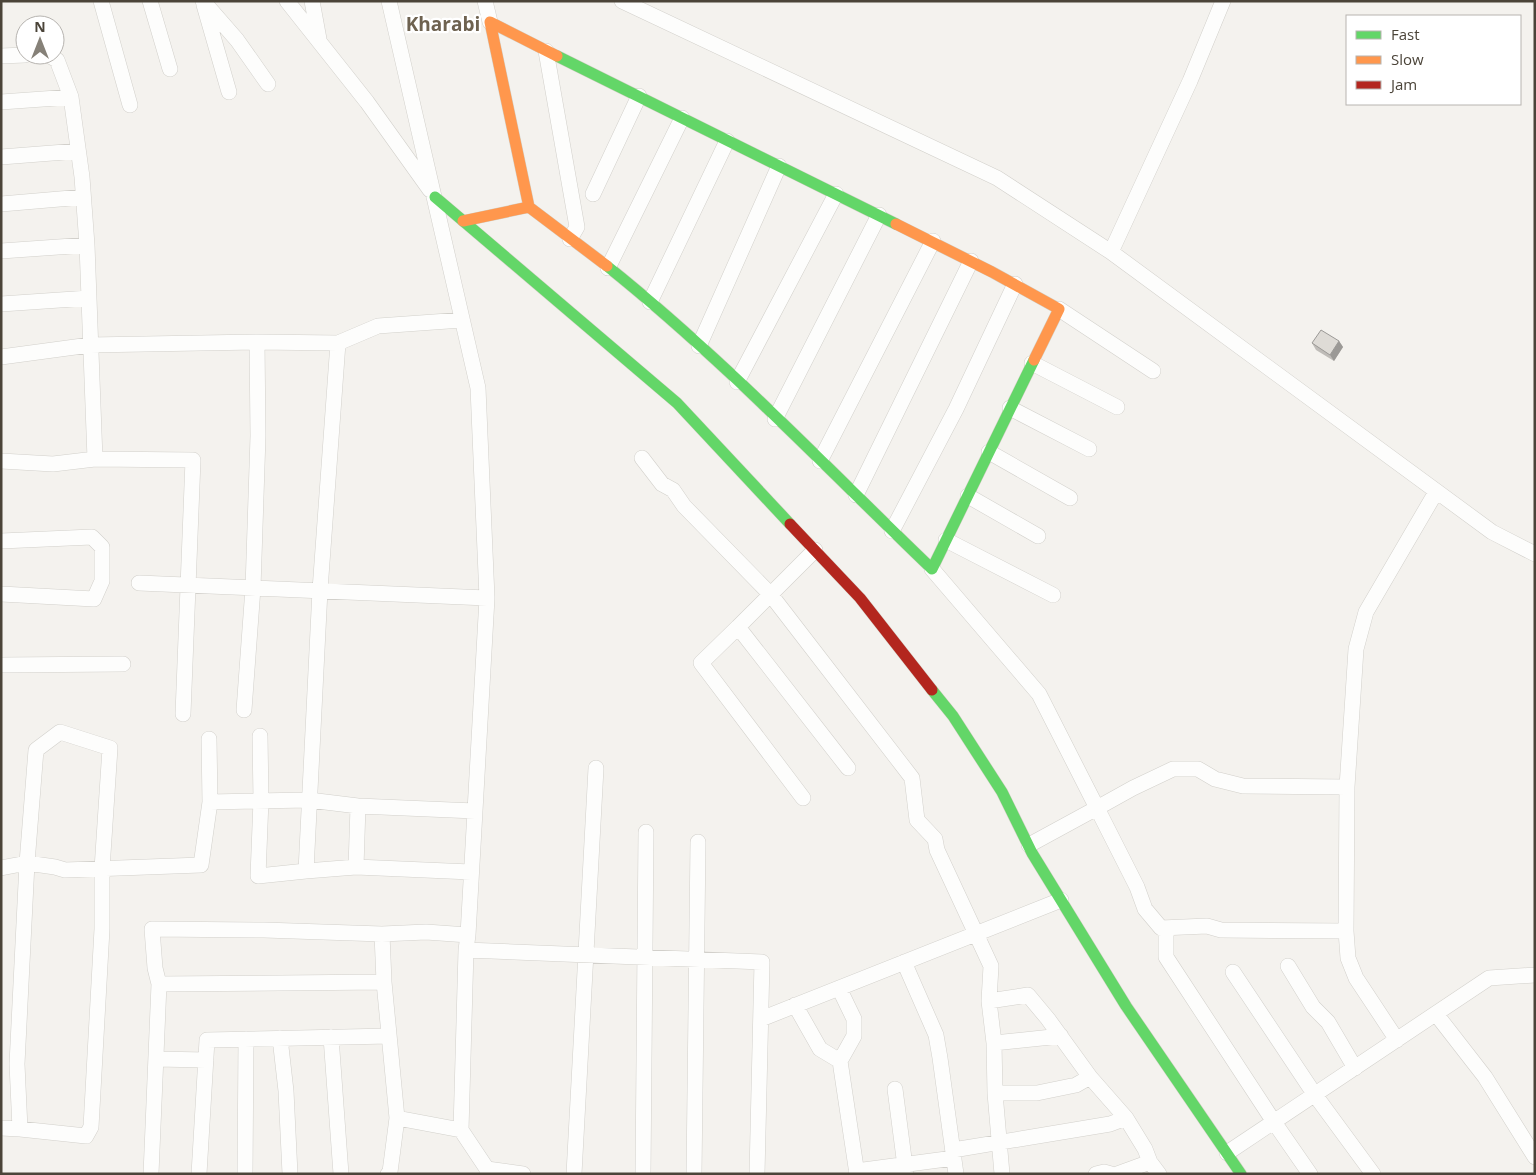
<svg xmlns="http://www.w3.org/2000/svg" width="1536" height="1175" font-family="'Open Sans',sans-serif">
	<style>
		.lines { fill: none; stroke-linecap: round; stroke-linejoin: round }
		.street-casing { stroke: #d2d0cb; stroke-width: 16 }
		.fast-casing { stroke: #d3cfc5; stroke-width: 12 }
		.slow-casing { stroke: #d3cfc5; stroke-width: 12 }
		.jam-casing { stroke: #d3cfc5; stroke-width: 12 }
		.street { stroke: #fdfdfc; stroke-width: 15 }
		.fast { stroke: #63d668; stroke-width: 11 }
		.slow { stroke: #ff974d; stroke-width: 11 }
		.jam { stroke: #b3261e; stroke-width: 11 }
		.wall { fill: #bfbcb8 }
		.shaded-wall { fill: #9b9996 }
		.building { fill: #dedbd6; stroke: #9b9996 }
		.labels { text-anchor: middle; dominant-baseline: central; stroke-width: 4.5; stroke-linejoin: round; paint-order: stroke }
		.quarter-label { font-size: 19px; font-weight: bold; fill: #6e6250; stroke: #fff }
	</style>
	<rect width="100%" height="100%" fill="#f4f2ee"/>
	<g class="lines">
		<defs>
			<path id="street" d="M 101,1 L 130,105
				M 150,1 L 170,69
				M 203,1 L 237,40 L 268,84
				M 287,1 L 367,102 L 430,190
				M 312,1 L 319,39
				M 389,1 L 478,388 L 487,598 L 468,935 L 466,950 L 461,1130 L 487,1169 L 487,1174
				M 485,1 L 490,22
				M 622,1 L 997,178 L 1111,252 L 1492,532 L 1535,554
				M 204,5 L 229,92
				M 546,51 L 577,227 L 570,239
				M 48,55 L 57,60 L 71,97 L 82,177 L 87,245 L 95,459 L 193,460 L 183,714
				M 1,56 L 25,55
				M 1,102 L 71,97
				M 1,157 L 78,151
				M 593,194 L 639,96
				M 1,204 L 83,197
				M 1,251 L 87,245
				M 1111,252 L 1190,81 L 1223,1
				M 608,268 L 682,118
				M 650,302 L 727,141
				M 1,304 L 89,298
				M 1059,309 L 1153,371
				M 699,346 L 779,166
				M 1,357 L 90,345 L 257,342 L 338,343
				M 1032,363 L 1117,407
				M 737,382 L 836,194
				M 1010,408 L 1089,449
				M 775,419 L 879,215
				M 989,452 L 1070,498
				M 642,458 L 662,484 L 673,490 L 684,506 L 771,595 L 912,778 L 917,820 L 935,839 L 937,850 L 991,966 L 989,1001 L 994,1043 L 995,1093 L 1002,1174
				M 1,461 L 53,464 L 95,459
				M 820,461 L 933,241
				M 856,495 L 971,261
				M 968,496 L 1038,536
				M 892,531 L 956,409 L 1015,284
				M 946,540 L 1053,595
				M 1,541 L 92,537 L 102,547 L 102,581 L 94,599 L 1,594
				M 932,569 L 1039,694 L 1097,808 L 1029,845
				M 139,583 L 487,598
				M 738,627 L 815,550
				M 1,665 L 123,664
				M 244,710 L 253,588 L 258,436 L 257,342
				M 260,736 L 261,800 L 258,876 L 306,871 L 320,590 L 338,343 L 378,326 L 462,320
				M 209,739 L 210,802
				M 803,798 L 701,663 L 738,627 L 848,768
				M 356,867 L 358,806
				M 1,868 L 27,863 L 55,867 L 65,870 L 201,865 L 210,802 L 309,800 L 358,806 L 475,811
				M 306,871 L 356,867 L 471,872
				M 1166,928 L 1166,957 L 1274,1122 L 1310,1174
				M 1346,931 L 1221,930 L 1207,926 L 1161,928 L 1145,909 L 1137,887 L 1097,808 L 1133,788 L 1173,769 L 1198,769 L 1215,779 L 1243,786 L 1347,787
				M 382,934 L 384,982
				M 466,950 L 762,962 L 757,1174
				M 904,962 L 936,1035 L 940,1058 L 956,1174
				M 1288,966 L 1313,1007 L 1328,1022 L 1355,1068
				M 1233,972 L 1315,1095 L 1373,1174
				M 159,984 L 155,968 L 152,929 L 264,930 L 382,934 L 426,932 L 468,935
				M 839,988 L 854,1019 L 854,1036 L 840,1061
				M 989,1001 L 1028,995 L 1048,1019 L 1090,1077 L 1126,1118 L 1145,1149 L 1150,1162 L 1159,1174
				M 795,1005 L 820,1049 L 840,1061 L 857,1174
				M 1436,1014 L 1485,1077 L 1535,1157
				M 761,1019 L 1061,900
				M 331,1037 L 341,1174
				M 280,1038 L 286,1091 L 290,1174
				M 1397,1040 L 1356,978 L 1348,958 L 1346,931 L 1347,787 L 1356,649 L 1366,612 L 1436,492
				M 994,1043 L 1061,1036
				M 156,1059 L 206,1060
				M 895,1089 L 906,1174
				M 995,1093 L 1037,1093 L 1076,1085 L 1090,1077
				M 1,1128 L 20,1129 L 17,1064 L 27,863 L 36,750 L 60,732 L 110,748 L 102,869 L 102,929 L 91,1127 L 86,1136 L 20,1129
				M 953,1150 L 1110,1124 L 1126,1118
				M 1227,1153 L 1489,978 L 1535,975
				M 487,1169 L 523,1174
				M 856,1171 L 954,1158
				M 151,1174 L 159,984 L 384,982 L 397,1118 L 461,1130
				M 199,1174 L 207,1040 L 389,1036
				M 245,1174 L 246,1039
				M 388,1174 L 390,1172 L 397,1118
				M 574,1174 L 596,768
				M 643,1174 L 646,832
				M 694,1174 L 698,842
				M 1096,1174 L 1104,1172 L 1111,1174
				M 1117,1174 L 1150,1162"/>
			<path id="fast" d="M 557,56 L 896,224
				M 435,197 L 677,403 L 790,524
				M 607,266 C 722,358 826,467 932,569 L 1034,360
				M 932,690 L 953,716 L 1002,792 L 1032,853 L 1126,1006 L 1241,1174"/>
			<path id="slow" d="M 529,207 L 607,266
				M 463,221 L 529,207 L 490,22 L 557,56
				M 896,224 L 992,272 L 1059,309 L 1034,360"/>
			<path id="jam" d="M 790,524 L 860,598 L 932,690"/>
		</defs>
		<!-- street casing -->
		<use href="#street" class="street-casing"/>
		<!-- fast casing -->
		<use href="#fast" class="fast-casing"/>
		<!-- slow casing -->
		<use href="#slow" class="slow-casing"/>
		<!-- jam casing -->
		<use href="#jam" class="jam-casing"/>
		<!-- street -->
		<use href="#street" class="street"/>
		<!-- fast -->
		<use href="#fast" class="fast"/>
		<!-- slow -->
		<use href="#slow" class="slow"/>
		<!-- jam -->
		<use href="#jam" class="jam"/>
	</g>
	<!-- wall -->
	<path class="wall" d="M 1339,341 L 1343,347 L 1334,361 L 1316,350 L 1312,343 Z"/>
	<!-- shaded-wall -->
	<path class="shaded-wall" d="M 1339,341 L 1343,347 L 1334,361 L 1330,355 Z"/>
	<!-- building -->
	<path class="building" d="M 1321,330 L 1339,341 L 1330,355 L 1312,343 Z"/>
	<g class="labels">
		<!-- quarter labels -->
		<g class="quarter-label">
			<text x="443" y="24">Kharabi</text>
		</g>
	</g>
	<!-- border -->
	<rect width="1536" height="1175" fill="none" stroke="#4b4439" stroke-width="5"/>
	<!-- legend -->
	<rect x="1346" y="15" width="175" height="90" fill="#ffffff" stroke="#b7b4b0"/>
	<rect x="1356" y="31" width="25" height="8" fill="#63d668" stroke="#b7b4b0"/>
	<text x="1391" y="40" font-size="15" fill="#4b4439">Fast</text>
	<rect x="1356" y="56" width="25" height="8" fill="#ff974d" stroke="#b7b4b0"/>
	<text x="1391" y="65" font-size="15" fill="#4b4439">Slow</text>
	<rect x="1356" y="81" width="25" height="8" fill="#b3261e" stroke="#b7b4b0"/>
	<text x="1391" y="90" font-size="15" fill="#4b4439">Jam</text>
	<!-- north arrow -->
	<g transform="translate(40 40)"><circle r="24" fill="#ffffff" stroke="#b7b4b0"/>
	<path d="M0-4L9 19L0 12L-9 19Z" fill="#868178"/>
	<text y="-8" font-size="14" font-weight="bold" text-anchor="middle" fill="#4b4439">N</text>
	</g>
</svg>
